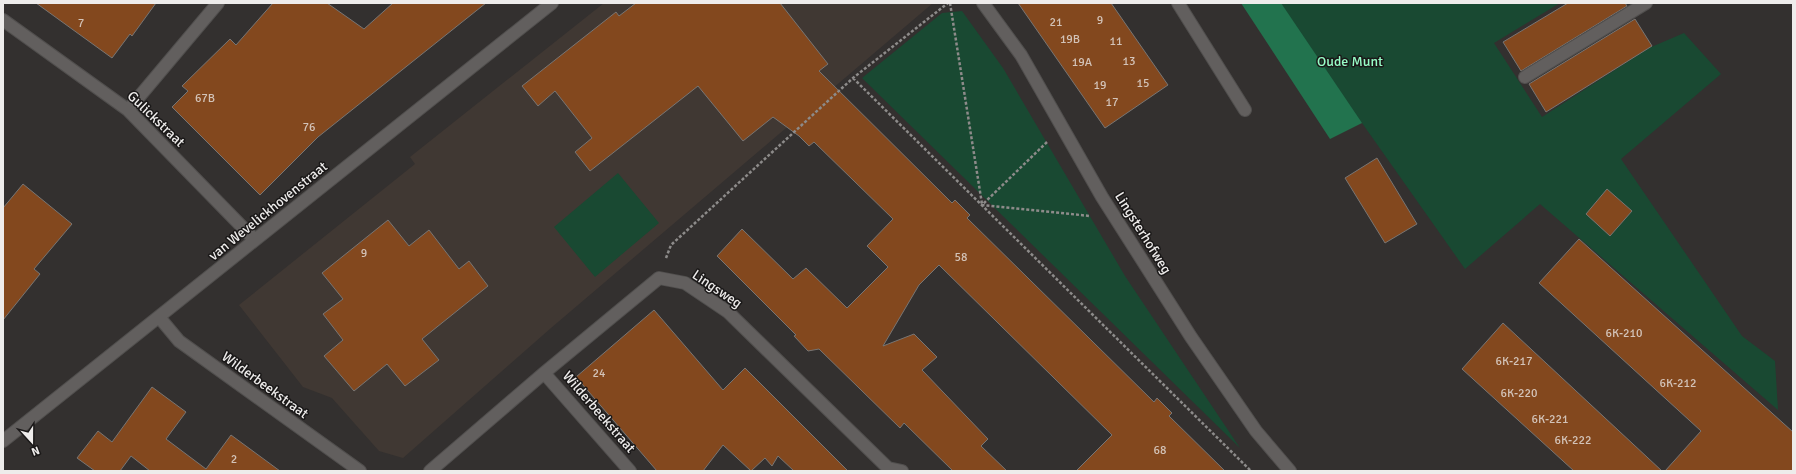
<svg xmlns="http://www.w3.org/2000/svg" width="1796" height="474" font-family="Signika,sans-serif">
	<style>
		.built { fill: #403833 }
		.green { fill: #194932 }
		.forest { fill: #22734e }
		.building { fill: #83481e; stroke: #787573 }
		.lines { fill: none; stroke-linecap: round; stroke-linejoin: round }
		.lane-casing { stroke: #514f4e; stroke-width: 14 }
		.street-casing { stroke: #514f4e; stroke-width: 14 }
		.path { stroke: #8d8b8a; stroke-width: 2.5; stroke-dasharray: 3 2; stroke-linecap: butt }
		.lane { stroke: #625f5e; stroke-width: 12 }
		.street { stroke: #625f5e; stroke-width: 12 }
		.labels { text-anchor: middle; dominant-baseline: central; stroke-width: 3; stroke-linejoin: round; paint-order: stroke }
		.number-label { font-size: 12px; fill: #d3c3b8 }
		.park-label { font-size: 14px; fill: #97fdc7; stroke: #1a1818 }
		.street-label { font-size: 14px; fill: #eeeceb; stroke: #1a1818 }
	</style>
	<rect width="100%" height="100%" fill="#33302f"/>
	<!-- built -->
	<path class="built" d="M 604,3 L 933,3 L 551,328 L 403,458 L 379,451 L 332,398 L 303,387 L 239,305 L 415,164 L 410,157 Z"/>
	<!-- green -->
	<path class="green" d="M 1241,3 L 1560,3 L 1494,43 L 1542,117 L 1649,48 L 1684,33 L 1721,74 L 1621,159 L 1742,336 L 1775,361 L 1778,410 L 1540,204 L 1465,269 L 1362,123 Z
		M 962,11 L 1003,68 L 1125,276 L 1240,448 L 862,78 L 942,13 Z
		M 618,173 L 659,223 L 595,277 L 554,227 Z"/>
	<!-- forest -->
	<path class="forest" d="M 1241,3 L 1281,3 L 1362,123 L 1330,139 Z"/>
	<!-- building -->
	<path class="building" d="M 36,3 L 156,3 L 132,36 L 130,34 L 112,58 Z
		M 273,3 L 327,3 L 364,29 L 393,3 L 486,3 L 318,137 L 260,195 L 172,107 L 188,91 L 182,86 L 230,39 L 236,45 Z
		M 636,3 L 780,3 L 828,64 L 819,71 L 952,203 L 955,200 L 970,215 L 967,218 L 1154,402 L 1157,398 L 1172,413 L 1169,416 L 1225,471 L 1076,471 L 1112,435 L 939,265 L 919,285 L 883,346 L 914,334 L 937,357 L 922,370 L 988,439 L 981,446 L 1007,471 L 953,471 L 904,423 L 900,428 L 819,349 L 808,351 L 794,336 L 796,335 L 717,256 L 742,229 L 793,279 L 806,268 L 847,308 L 888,267 L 867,246 L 893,219 L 814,142 L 809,146 L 799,136 L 773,117 L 743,141 L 698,86 L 590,171 L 575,152 L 592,138 L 555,91 L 538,106 L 522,86 L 616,12 L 619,16 Z
		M 1018,3 L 1111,3 L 1168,85 L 1105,128 Z
		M 1568,3 L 1625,3 L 1627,6 L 1521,71 L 1503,42 Z
		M 1635,19 L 1652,46 L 1546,112 L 1529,84 Z
		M 1377,158 L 1417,224 L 1385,243 L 1345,178 Z
		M 23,184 L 72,224 L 34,269 L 40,274 L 3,320 L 3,208 Z
		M 1607,189 L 1632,211 L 1610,236 L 1586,214 Z
		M 388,220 L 409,246 L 429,230 L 459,269 L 469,261 L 488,286 L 422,339 L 439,360 L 405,386 L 387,364 L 354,391 L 324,356 L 343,340 L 323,314 L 343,299 L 322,273 Z
		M 1579,239 L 1793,432 L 1793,471 L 1665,471 L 1701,431 L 1539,283 Z
		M 654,310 L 723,390 L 745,368 L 848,471 L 794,471 L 778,456 L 772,466 L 765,458 L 751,471 L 723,445 L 703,471 L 657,471 L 576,377 Z
		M 1503,323 L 1662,471 L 1574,471 L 1462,369 Z
		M 152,387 L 186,412 L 166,439 L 206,469 L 231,435 L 280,471 L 150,471 L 131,456 L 120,471 L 95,471 L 77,458 L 98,431 L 112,442 Z"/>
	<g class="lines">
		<defs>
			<path id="lane" d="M 1178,3 L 1245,110
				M 1525,77 L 1646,3"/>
			<path id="street" d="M 983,3 L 1021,55 L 1102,197 L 1191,337 L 1256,431 L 1290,471
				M 3,20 L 128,110 L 255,240
				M 128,110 L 218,3
				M 159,317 L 179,341 L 360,471
				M 544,373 L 630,471
				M 3,441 L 552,3
				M 430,471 L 544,373 L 659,278 L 685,283 L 728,312 L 888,468 L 902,471"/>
		</defs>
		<!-- lane casing -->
		<use href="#lane" class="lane-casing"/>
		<!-- street casing -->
		<use href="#street" class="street-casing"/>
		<!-- path -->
		<path class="path" d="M 950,3 L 982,204
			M 853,78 L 1251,471
			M 1047,142 L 982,205 L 1090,216
			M 666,258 L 671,245 L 853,78 L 948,3"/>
		<!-- lane -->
		<use href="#lane" class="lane"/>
		<!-- street -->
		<use href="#street" class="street"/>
	</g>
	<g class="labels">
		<!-- number labels -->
		<g class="number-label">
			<text x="1100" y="20">9</text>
			<text x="1056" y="22">21</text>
			<text x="81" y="23">7</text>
			<text x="1070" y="39">19B</text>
			<text x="1116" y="41">11</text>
			<text x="1129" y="61">13</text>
			<text x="1082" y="62">19A</text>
			<text x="1143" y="83">15</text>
			<text x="1100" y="85">19</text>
			<text x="205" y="98">67B</text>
			<text x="1112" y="102">17</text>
			<text x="309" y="127">76</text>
			<text x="364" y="253">9</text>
			<text x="961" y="257">58</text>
			<text x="1624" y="333">6K-210</text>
			<text x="1514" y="361">6K-217</text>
			<text x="599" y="373">24</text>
			<text x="1678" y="383">6K-212</text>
			<text x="1519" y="393">6K-220</text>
			<text x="1550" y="419">6K-221</text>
			<text x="1573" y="440">6K-222</text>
			<text x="1160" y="450">68</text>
			<text x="234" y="459">2</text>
		</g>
		<!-- park labels -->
		<g class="park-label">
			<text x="1350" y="61">Oude Munt</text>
		</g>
		<!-- street labels -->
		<g class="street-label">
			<text transform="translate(156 119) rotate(44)">Gulickstraat</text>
			<text transform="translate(268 211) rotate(-39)">van Wevelickhovenstraat</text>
			<text transform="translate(1143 233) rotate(58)">Lingsterhofweg</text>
			<text transform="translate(717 289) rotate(34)">Lingsweg</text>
			<text transform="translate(265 385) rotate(36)">Wilderbeekstraat</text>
			<text transform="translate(599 412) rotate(49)">Wilderbeekstraat</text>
		</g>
	</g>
	<!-- border -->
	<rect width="1796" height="474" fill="none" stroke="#eeeceb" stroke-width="8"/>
	<!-- north arrow -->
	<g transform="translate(32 442) rotate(159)" stroke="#1a1818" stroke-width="3" paint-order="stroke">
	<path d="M0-3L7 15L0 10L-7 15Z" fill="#eeeceb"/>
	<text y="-6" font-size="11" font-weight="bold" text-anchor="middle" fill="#eeeceb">N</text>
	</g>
</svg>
